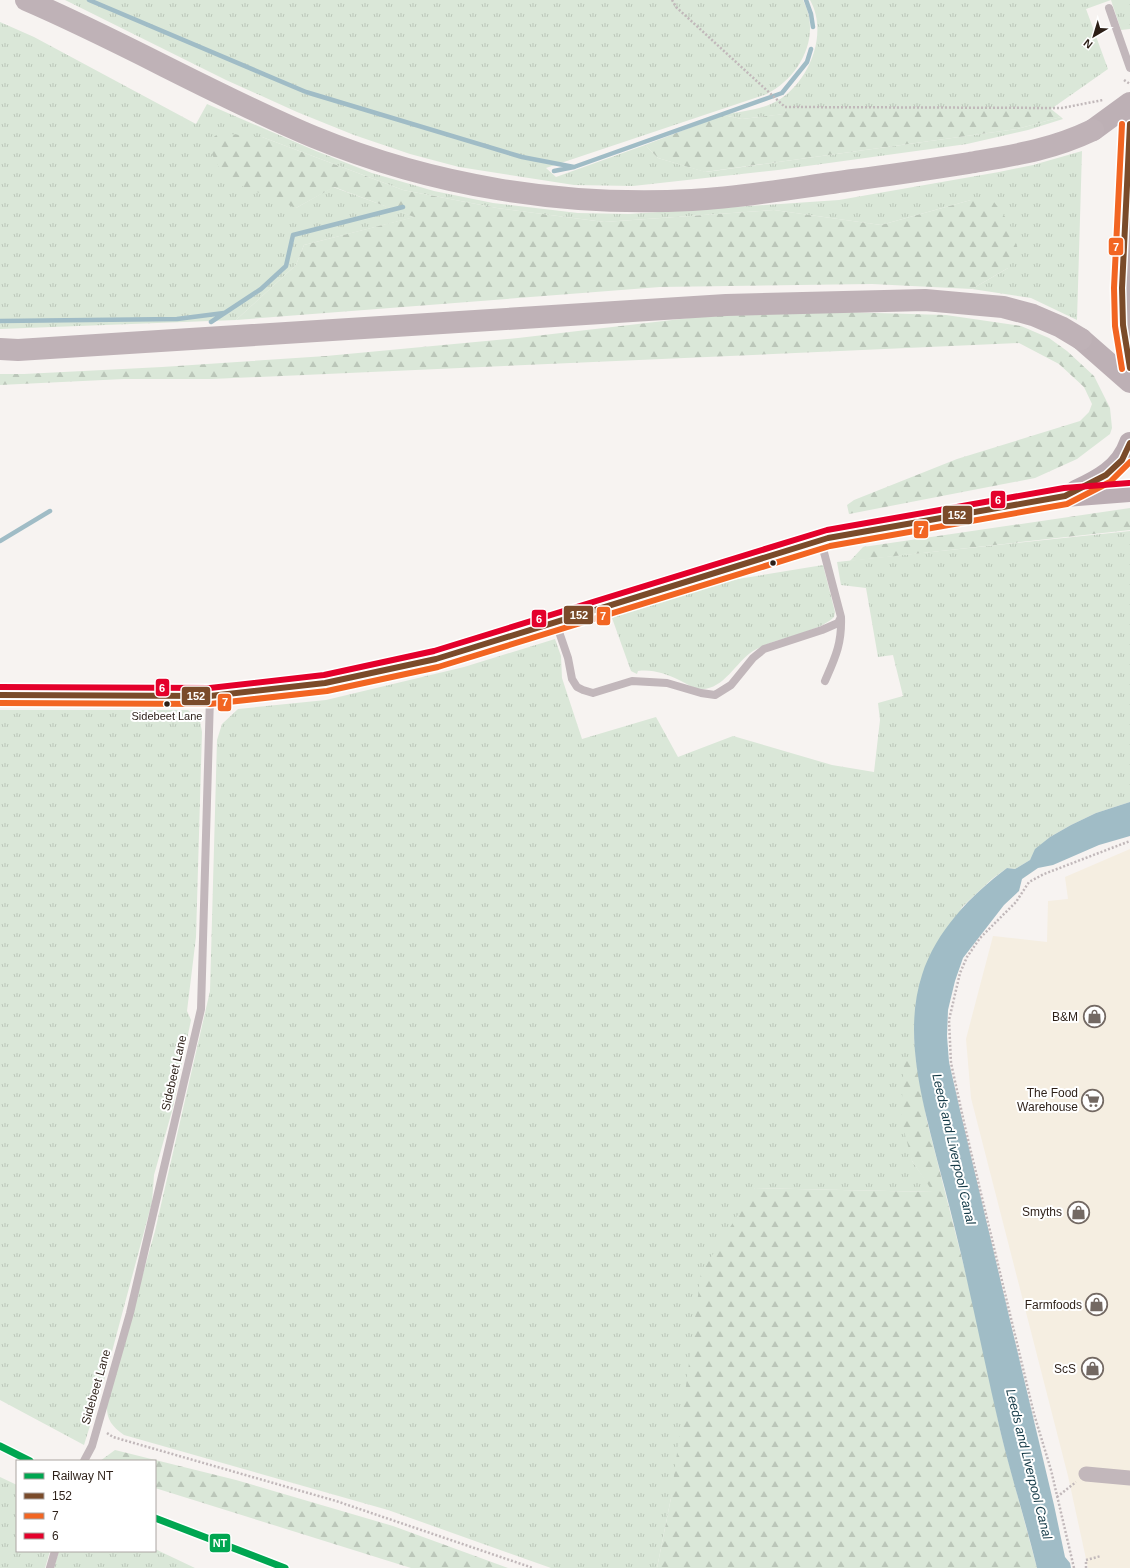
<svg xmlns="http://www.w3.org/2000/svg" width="1130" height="1568" font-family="Arial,sans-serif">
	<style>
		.commercial { fill: #f5eee1 }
		.grass { fill: url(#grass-tufts) }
		.forest { fill: url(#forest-firs) }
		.water { fill: #a0bcc6 }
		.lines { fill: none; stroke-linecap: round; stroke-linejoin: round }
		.stream { stroke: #a0bcc6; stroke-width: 4.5 }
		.path { stroke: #c1b8ba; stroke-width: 2.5; stroke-dasharray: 2 2; stroke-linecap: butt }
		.service { stroke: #c2b7bb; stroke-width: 8 }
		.minor { stroke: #c2b7bb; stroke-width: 15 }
		.primary { stroke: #bbadb3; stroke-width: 22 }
		.trunk { stroke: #bdb0b5; stroke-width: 22 }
		.motorway { stroke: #bfb2b7; stroke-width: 22 }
		.bus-1-casing { stroke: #fff; stroke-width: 9 }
		.bus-2-casing { stroke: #fff; stroke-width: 9 }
		.bus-3-casing { stroke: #fff; stroke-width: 9 }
		.bus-1 { stroke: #7a4b2a; stroke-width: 6 }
		.bus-2 { stroke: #f26522; stroke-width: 6 }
		.bus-3 { stroke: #e4002b; stroke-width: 6 }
		.rail-1-casing { stroke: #fff; stroke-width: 10 }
		.rail-1 { stroke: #00a651; stroke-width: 7 }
		.bus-dot { fill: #2c1f17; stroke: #fff; stroke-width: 1.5 }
		.labels { text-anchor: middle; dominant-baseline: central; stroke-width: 4; stroke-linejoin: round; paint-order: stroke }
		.bus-label { font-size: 11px; fill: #2c1f17; stroke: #fff }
		.poi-label { font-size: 12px; fill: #2c1f17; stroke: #fff; text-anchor: end }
		.street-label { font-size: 12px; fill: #2c1f17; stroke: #fff }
		.water-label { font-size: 13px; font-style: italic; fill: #133946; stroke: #fff }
		.line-badge { stroke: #fff; stroke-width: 1.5 }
		.badge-label { font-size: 11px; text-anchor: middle; font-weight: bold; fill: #fff }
	</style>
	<defs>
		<pattern id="grass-tufts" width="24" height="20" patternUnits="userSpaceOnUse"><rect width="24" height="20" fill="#dae7d8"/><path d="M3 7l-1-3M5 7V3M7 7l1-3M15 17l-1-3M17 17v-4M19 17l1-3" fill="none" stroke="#bbc6b9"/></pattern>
		<pattern id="forest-firs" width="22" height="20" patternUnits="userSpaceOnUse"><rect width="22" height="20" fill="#dae7d8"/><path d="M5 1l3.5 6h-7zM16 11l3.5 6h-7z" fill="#bbc6b9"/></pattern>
	</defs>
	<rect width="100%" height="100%" fill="#f7f3f1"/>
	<!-- commercial -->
	<path class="commercial" d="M 1130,849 L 1130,1568 L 1088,1568 L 1068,1476 L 971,1098 L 966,1039 L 993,936 L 1047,942 L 1048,901 L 1068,899 L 1065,877 Z"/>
	<!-- grass -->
	<path class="grass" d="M 65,0 L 803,0 C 822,36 800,77 767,94 L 546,168 L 556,177 L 645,145 L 658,158 L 706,172 L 1017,129 L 1061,117 L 1063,119 L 1028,130 L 967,144 L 778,170 L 633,186 L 574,185 L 459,167 L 410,154 L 354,135 L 297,112 L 226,80 Z
		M 810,0 L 1130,0 L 1130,29 L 1121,30 L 1111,0 L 1086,9 L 1108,69 L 1051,109 L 786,109 L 785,114 L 742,119 L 723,115 C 739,112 757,110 771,104 C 807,88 830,35 810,0 Z
		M 0,22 L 34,37 L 196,124 L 207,104 L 316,151 L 372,173 L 434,191 L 493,203 L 578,213 L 629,214 L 839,200 L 999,172 L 1033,165 L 1082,151 L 1077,320 L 1031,298 L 972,289 L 1008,268 L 971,200 L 881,225 L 774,210 L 604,222 L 497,208 L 403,190 L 262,137 L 296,208 L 333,187 L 415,217 L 304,245 L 296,265 L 236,320 L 0,329 Z
		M 1130,531 L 1130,802 L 1096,813 L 1071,825 L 1050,837 L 1036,849 L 1030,860 L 1015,869 L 1007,868 L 992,879 L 962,907 L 917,1007 L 914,1033 L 916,1061 L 904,1061 L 912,1161 L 934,1192 L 755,1188 L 671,1498 L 657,1568 L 551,1568 L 388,1510 L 124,1435 C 108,1424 105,1415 108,1397 L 155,1231 L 210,991 L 217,740 L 222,724 L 238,709 L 326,700 L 464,667 L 555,639 L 561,656 L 562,678 L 582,739 L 656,717 L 678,757 L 733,736 L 832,765 L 874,772 L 880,720 L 878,703 L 903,696 L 893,655 L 878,657 L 866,588 L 841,585 L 837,562 Z
		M 823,565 L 835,612 L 834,617 C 817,634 775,637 753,651 C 736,662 724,689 702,689 C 694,689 687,684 679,680 C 666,674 653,669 638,671 L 637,674 L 631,671 L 612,618 L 680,594 L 732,580 Z
		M 0,710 L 188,710 L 200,721 L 202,732 L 196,937 L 187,1011 L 191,1020 L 172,1111 L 154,1175 L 152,1202 L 106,1374 L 84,1445 L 0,1400 Z
		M 0,1477 L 17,1485 L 17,1551 L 50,1551 L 45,1568 L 0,1568 Z
		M 155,1549 L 195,1568 L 54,1568 L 59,1551 L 155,1551 Z"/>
	<!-- forest -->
	<path class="forest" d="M 786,109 L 1051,109 L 1061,117 L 1017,129 L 705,172 L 658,158 L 645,145 L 723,115 L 742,119 L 784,114 Z
		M 219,133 L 262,137 L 403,190 L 497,208 L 604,222 L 774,210 L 881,225 L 971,200 L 994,202 L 1009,222 L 1018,249 L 1008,268 L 972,289 L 872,284 L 660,287 L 236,320 L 296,265 L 304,245 L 414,217 L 334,187 L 296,208 L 225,179 L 206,143 Z
		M 842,312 L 946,315 L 1021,326 L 1049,338 L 1067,351 L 1094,376 L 1110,408 L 1112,428 L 1110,434 L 1077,459 L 1035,478 L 849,514 L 847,505 L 854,500 L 957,459 L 1080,421 L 1089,412 L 1092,404 L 1084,387 L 1059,364 L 1019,343 L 212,379 L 124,379 L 0,385 L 0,374 L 24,374 L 162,367 L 326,356 L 518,338 L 715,315 Z
		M 1130,508 L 1130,530 L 850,561 L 863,547 Z
		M 904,1060 L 916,1061 L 927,1121 L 975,1310 L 1001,1434 L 1037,1568 L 657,1568 L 671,1498 L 701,1273 L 755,1188 L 933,1192 L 912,1161 L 901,1119 Z
		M 115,1450 L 236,1480 L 393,1526 L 508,1568 L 411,1568 L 155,1488 L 155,1461 L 100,1461 Z"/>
	<!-- water -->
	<path class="water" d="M 1130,802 L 1130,836 L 1099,845 L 1053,865 L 1038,868 L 1022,879 L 1019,891 L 1004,905 L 963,958 L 955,981 L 948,1010 L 947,1036 L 949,1062 L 960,1110 L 1054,1505 L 1065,1557 L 1070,1563 L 1071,1568 L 1037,1568 C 1026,1523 1012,1479 1001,1434 C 987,1374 975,1314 961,1254 C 954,1225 947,1196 939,1167 C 924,1106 902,1037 922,975 C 936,931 971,895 1007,868 L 1015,869 L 1030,860 L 1035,849 L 1050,837 L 1071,825 L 1096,813 Z"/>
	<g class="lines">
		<!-- stream -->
		<path class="stream" d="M 89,0 L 306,92 L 522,157 L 574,167
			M 806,0 L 811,14 L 813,27
			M 554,171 L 574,167 L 782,93 L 807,62 L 811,49
			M 0,321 L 177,319 L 224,313
			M 211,322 L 261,289 L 286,266 L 293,235 L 403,207
			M 0,541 L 50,511"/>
		<!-- path -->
		<path class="path" d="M 672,0 L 676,7 L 785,107 L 1062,108 L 1103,100
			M 1124,80 L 1130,84
			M 107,1433 L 113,1437 L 336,1501 L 533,1568
			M 1057,1497 L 1076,1482
			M 1074,1568 L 1051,1470 L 1034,1414 L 965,1127 L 951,1063 L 949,1020 L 960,973 L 967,957 L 980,938 L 1016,902 L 1029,882 L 1044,874 L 1130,841
			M 1086,1568 L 1086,1560 L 1101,1556"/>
		<!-- service -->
		<path class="service" d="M 1109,8 L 1130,68
			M 556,623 L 568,658 L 572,679 L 577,687 L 583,690 L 593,693 L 632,681 L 667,683 L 701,693 L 715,695 L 731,685 L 753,658 L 764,649 L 822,630 L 838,623 L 841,617 L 821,541
			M 825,681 C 835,658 842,644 841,617
			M 84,1461 L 92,1446 L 130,1313 L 201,1009 L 210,697
			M 50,1568 L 55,1551"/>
		<!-- minor -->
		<path class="minor" d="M 1086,1474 L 1130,1478"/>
		<!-- primary -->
		<path class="primary" d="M 1076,491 C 1099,480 1121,469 1130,443
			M 0,695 L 210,696 L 325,683 L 436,659 L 828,538 L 1065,496 L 1130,491"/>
		<!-- trunk -->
		<path class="trunk" d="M 1130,124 L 1122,288 L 1123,325 L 1130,368
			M 1093,130 L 1130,103
			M 1081,339 L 1130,382"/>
		<!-- motorway -->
		<path class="motorway" d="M 26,0 C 124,42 216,96 314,137 C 433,186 564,207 692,200 C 746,197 800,187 853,180 C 892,175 931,169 969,163 C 1015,155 1051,150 1093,130
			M 0,349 L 18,350 L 726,305 L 925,300 L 1003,307 L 1033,315 L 1061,327 L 1081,339"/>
		<defs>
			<path id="bus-1" d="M 1130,124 L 1122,288 L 1123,325 L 1130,368
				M 0,695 L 210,696 L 325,683 L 436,659 L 828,538 L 1065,496 L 1106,475 L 1122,460 L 1130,443"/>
			<path id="bus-2" d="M 1122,124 L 1114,288 L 1115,326 L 1122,369
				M 0,703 L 210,704 L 327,691 L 438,667 L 830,546 L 1067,504 L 1110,482 L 1130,462"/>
			<path id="bus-3" d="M 0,687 L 210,688 L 324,675 L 434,651 L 827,530 L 1064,488 L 1129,483"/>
		</defs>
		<!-- bus-1 casing -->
		<use href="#bus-1" class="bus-1-casing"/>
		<!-- bus-2 casing -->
		<use href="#bus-2" class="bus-2-casing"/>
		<!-- bus-3 casing -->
		<use href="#bus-3" class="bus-3-casing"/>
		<!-- bus-1 -->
		<use href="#bus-1" class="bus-1"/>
		<!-- bus-2 -->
		<use href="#bus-2" class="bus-2"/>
		<!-- bus-3 -->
		<use href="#bus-3" class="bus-3"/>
		<defs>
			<path id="rail-1" d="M 0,1446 L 30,1461
				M 155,1518 L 285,1568"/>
		</defs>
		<!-- rail-1 casing -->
		<use href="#rail-1" class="rail-1-casing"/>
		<!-- rail-1 -->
		<use href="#rail-1" class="rail-1"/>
	</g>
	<!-- icons -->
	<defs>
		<symbol id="shop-ring" viewBox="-11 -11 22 22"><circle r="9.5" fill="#fff" stroke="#736963" stroke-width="1.5"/><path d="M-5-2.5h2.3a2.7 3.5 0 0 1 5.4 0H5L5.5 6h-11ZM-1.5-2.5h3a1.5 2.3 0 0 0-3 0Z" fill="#736963"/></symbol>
		<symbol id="supermarket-ring" viewBox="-11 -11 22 22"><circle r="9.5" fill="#fff" stroke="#736963" stroke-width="1.5"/><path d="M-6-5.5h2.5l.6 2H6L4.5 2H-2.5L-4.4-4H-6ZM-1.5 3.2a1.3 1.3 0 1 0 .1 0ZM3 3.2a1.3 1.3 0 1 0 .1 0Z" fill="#736963"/></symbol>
	</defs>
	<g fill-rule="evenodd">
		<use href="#shop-ring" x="1082" y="1004" width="25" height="25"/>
		<use href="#supermarket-ring" x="1080" y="1088" width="25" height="25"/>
		<use href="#shop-ring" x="1066" y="1200" width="25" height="25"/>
		<use href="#shop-ring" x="1084" y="1292" width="25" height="25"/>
		<use href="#shop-ring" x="1080" y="1356" width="25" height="25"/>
	</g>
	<!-- markers -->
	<g class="bus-dot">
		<circle cx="773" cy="563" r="3.5"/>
		<circle cx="167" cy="704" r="3.5"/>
	</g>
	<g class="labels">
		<!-- bus labels -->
		<g class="bus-label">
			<text x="167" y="716">Sidebeet Lane</text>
		</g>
		<!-- poi labels -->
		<g class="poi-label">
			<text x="1078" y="1017">B&amp;M</text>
			<text x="1078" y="1093">The Food<tspan x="1078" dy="14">Warehouse</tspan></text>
			<text x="1062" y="1212">Smyths</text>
			<text x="1082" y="1305">Farmfoods</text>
			<text x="1076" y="1369">ScS</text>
		</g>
		<!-- street labels -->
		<g class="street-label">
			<text transform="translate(174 1073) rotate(-77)">Sidebeet Lane</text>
			<text transform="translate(96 1387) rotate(-74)">Sidebeet Lane</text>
		</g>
		<!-- water labels -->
		<g class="water-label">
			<text transform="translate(954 1149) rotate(77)">Leeds and Liverpool Canal</text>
			<text transform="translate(1029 1464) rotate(76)">Leeds and Liverpool Canal</text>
		</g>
	</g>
	<g class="line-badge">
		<rect x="1108" y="237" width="16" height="19" rx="4" fill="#f26522"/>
		<rect x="990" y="490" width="16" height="19" rx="4" fill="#e4002b"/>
		<rect x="942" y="505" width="31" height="20" rx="4" fill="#7a4b2a"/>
		<rect x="913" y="520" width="16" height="19" rx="4" fill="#f26522"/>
		<rect x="563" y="605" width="31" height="20" rx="4" fill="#7a4b2a"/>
		<rect x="596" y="606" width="15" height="20" rx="4" fill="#f26522"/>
		<rect x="531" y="609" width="16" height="19" rx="4" fill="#e4002b"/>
		<rect x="155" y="678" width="15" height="19" rx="4" fill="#e4002b"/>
		<rect x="181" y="686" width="30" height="20" rx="4" fill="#7a4b2a"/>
		<rect x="217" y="693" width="15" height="19" rx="4" fill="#f26522"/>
		<rect x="209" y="1533" width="22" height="20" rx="4" fill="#00a651"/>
	</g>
	<g class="badge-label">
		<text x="1116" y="251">7</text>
		<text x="998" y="504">6</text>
		<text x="957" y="519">152</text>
		<text x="921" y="534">7</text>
		<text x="579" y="619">152</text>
		<text x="603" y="620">7</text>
		<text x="539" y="623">6</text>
		<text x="162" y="692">6</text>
		<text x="196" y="700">152</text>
		<text x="225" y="706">7</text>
		<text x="220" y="1547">NT</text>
	</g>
	<!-- legend -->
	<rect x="16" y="1460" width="140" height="92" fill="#ffffff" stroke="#aba5a2"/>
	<rect x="24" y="1473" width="20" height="6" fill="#00a651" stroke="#aba5a2"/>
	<text x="52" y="1480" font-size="12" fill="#2c1f17">Railway NT</text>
	<rect x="24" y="1493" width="20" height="6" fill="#7a4b2a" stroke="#aba5a2"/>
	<text x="52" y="1500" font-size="12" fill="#2c1f17">152</text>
	<rect x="24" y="1513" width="20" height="6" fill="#f26522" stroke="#aba5a2"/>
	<text x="52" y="1520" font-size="12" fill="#2c1f17">7</text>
	<rect x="24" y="1533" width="20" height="6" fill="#e4002b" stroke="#aba5a2"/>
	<text x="52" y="1540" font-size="12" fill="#2c1f17">6</text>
	<!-- north arrow -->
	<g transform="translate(1094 36) rotate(218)" stroke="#ffffff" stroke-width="3" paint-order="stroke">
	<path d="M0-3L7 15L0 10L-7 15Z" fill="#2c1f17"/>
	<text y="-6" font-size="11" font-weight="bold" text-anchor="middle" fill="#2c1f17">N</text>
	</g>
</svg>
